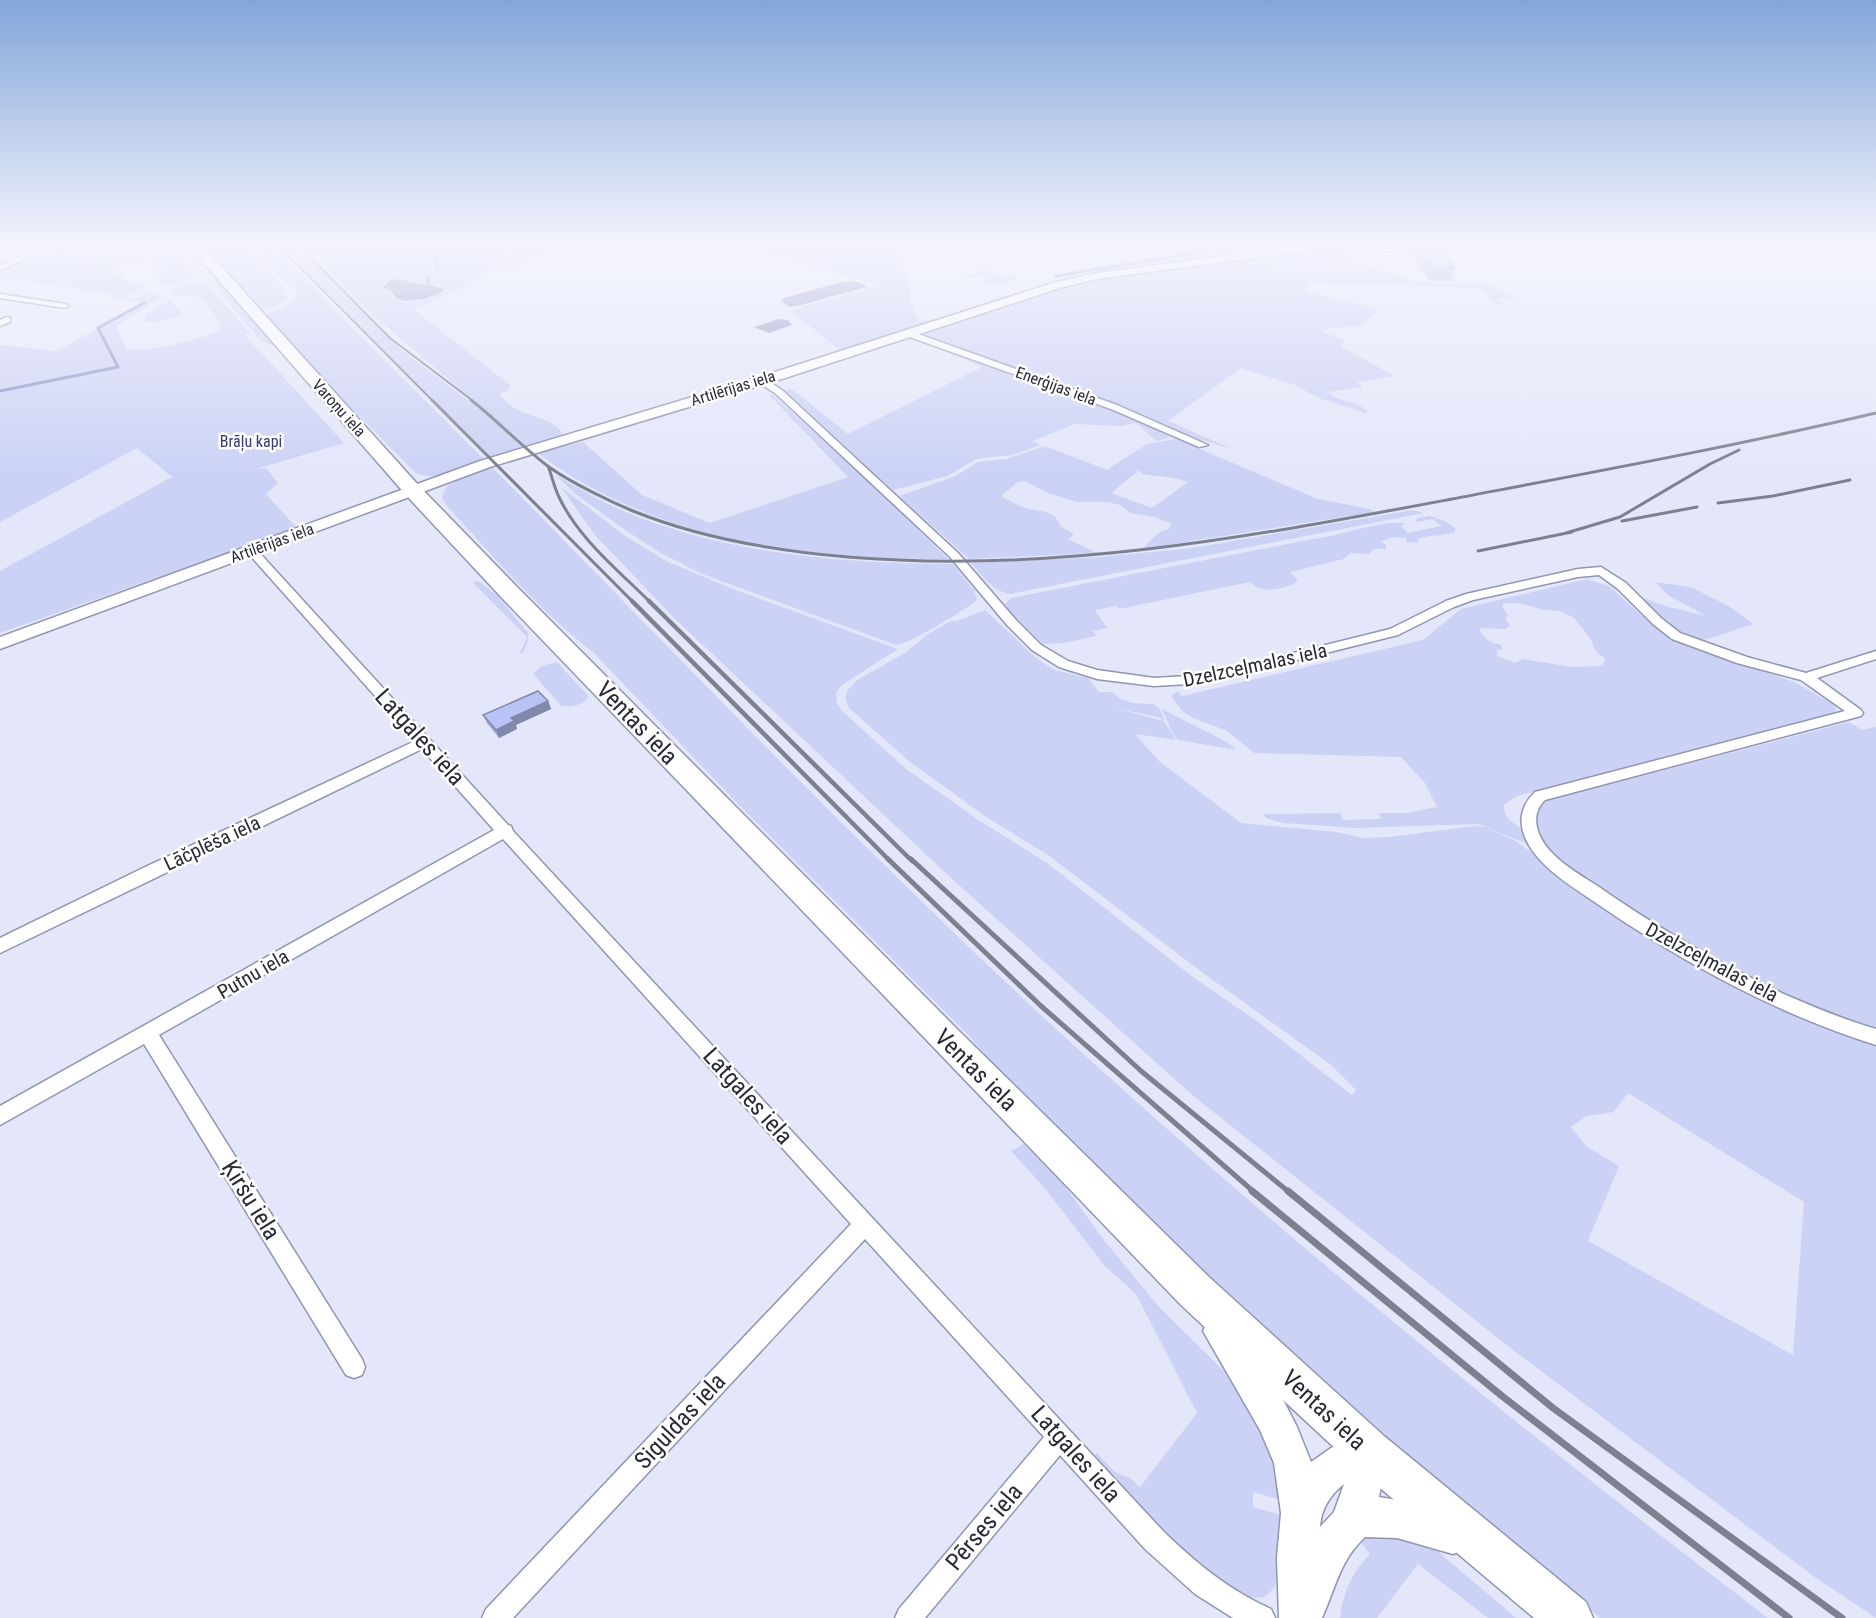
<svg xmlns="http://www.w3.org/2000/svg" width="1876" height="1618" font-family="'Roboto Condensed',sans-serif">
	<style>
		.green { fill: #ccd2f5; fill-rule: evenodd }
		.water { fill: #8b92c3 }
		.lines { fill: none; stroke-linecap: round; stroke-linejoin: round }
		.stream { stroke: #8b92c3; stroke-width: 3 }
		.street-casing { stroke: #9095b2; stroke-width: 3 }
		.secondary-casing { stroke: #9095b2; stroke-width: 3 }
		.primary-casing { stroke: #9095b2; stroke-width: 3 }
		.highway-casing { stroke: #9095b2; stroke-width: 3 }
		.street { fill: #fff; fill-rule: evenodd }
		.secondary { fill: #fff; fill-rule: evenodd }
		.primary { fill: #fff; fill-rule: evenodd }
		.highway { fill: #fff; fill-rule: evenodd }
		.rail-far4 { stroke: #7d808f; stroke-width: 2 }
		.rail-far3 { stroke: #7d808f; stroke-width: 3 }
		.rail-far2 { stroke: #7d808f; stroke-width: 4.5 }
		.rail-far1 { stroke: #7d808f; stroke-width: 5 }
		.rail { stroke: #7d808f; stroke-width: 7 }
		.wall { fill: #a0a8d4 }
		.shaded-wall { fill: #8288ac }
		.building { fill: #bac3f6; stroke: #8288ac; stroke-width: 1.5 }
		.labels { text-anchor: middle; dominant-baseline: central; stroke-width: 5; stroke-linejoin: round; paint-order: stroke }
		.far-street-label { font-size: 16px; fill: #282a36; stroke: #fff }
		.far-park-label { font-size: 16px; fill: #353875; stroke: #fff }
		.street-label { font-size: 20px; fill: #282a36; stroke: #fff }
		.near-street-label { font-size: 24px; fill: #282a36; stroke: #fff }
	</style>
	<rect width="100%" height="100%" fill="#e4e7fa"/>
	<!-- green -->
	<path class="green" d="M 64,244 L 79,244 L 73,248 L 74,251 L 70,252 L 71,255 L 76,254 L 81,261 L 96,259 L 98,263 L 135,255 L 133,252 L 139,251 L 176,251 L 185,263 L 193,266 L 198,274 L 190,278 L 192,279 L 167,284 L 155,284 L 152,279 L 157,284 L 166,283 L 159,282 L 154,277 L 163,273 L 150,258 L 120,264 L 117,266 L 118,270 L 110,272 L 113,275 L 122,274 L 127,282 L 141,282 L 145,287 L 126,297 L 132,299 L 153,293 L 160,298 L 116,326 L 126,349 C 142,355 204,338 219,331 L 221,325 C 215,317 208,302 199,298 C 189,294 177,298 170,292 C 178,282 193,282 206,283 L 250,333 L 245,335 L 344,443 L 252,470 L 266,468 L 278,483 L 266,494 L 297,528 L 0,633 L 0,571 L 172,477 L 137,448 L 0,522 L 0,345 L 57,351 L 143,303 L 113,297 L 111,294 L 0,277 L 0,271 Z
		M 204,244 L 243,244 L 284,289 L 287,298 L 278,306 L 261,310 L 212,257 Z
		M 263,244 L 272,244 L 371,347 L 486,461 C 464,468 439,482 416,473 L 341,398 L 266,315 L 294,302 L 298,291 L 292,289 L 254,250 Z
		M 280,244 L 295,244 L 403,351 L 496,422 L 525,449 L 492,458 Z
		M 300,244 L 574,244 L 516,268 L 494,266 L 471,285 L 413,309 L 510,385 L 508,390 L 499,394 C 518,420 545,412 562,432 L 558,439 L 529,448 L 366,309 ZM 404,279 L 444,290 C 432,296 412,308 398,300 C 392,296 391,291 384,288 L 390,281 Z
		M 721,244 L 894,244 L 909,283 L 910,301 L 919,321 L 928,320 L 930,323 L 905,329 L 910,329 L 841,351 L 790,310 L 881,285 Z
		M 1118,244 L 1127,250 L 1126,254 L 1104,256 L 1092,252 L 1093,255 L 1090,256 C 1075,250 1055,252 1040,245 Z
		M 1379,244 L 1674,244 L 1677,245 L 1675,251 L 1640,250 L 1632,247 L 1596,249 L 1589,246 L 1585,248 L 1523,249 Z
		M 1217,247 L 1237,251 L 1244,249 L 1250,252 L 1222,257 L 1221,255 L 1208,254 L 1184,263 L 1167,262 L 1100,273 L 1093,271 L 1206,252 L 1206,249 Z
		M 1315,248 L 1346,250 L 1351,254 L 1352,261 C 1338,275 1276,271 1264,256 Z
		M 1249,258 C 1263,261 1276,267 1291,270 C 1310,273 1347,264 1359,284 L 1309,282 L 1305,290 C 1328,300 1354,302 1379,309 L 1361,326 L 1328,328 L 1323,332 L 1344,340 L 1342,347 L 1394,376 L 1357,382 L 1363,387 L 1328,392 C 1338,402 1355,400 1367,411 L 1366,413 L 1318,398 L 1295,385 L 1241,368 L 1168,421 L 1232,449 L 1199,439 L 918,333 L 1083,280 Z
		M 1358,264 L 1422,283 L 1489,285 L 1516,299 L 1499,298 L 1499,301 L 1506,305 L 1496,305 L 1479,288 L 1362,284 L 1354,276 L 1338,271 L 1351,269 Z
		M 980,267 L 991,270 L 991,275 L 1004,276 L 1011,274 L 1017,279 C 1005,285 995,286 982,282 L 987,278 L 983,276 L 972,278 L 964,276 L 981,271 L 978,268 Z
		M 208,279 L 218,281 L 274,346 L 261,341 L 211,283 L 200,280 Z
		M 170,300 L 183,316 L 154,322 L 145,321 L 146,315 Z
		M 902,338 L 924,341 L 1124,414 L 1168,435 L 1169,438 L 1156,441 L 1136,423 L 1121,426 L 1075,424 L 1033,441 L 1041,445 L 1011,455 L 976,459 L 947,476 L 893,490 L 785,391 L 792,389 L 848,434 L 982,367 L 920,341 Z
		M 769,395 L 773,395 L 877,489 L 948,559 C 809,560 651,540 538,453 L 583,442 L 642,495 L 710,523 L 848,477 Z
		M 1176,439 L 1318,499 L 1370,509 L 1374,512 L 1142,549 L 1158,533 L 1169,529 L 1171,524 L 1155,517 L 1131,513 L 1120,505 L 1108,502 L 1077,502 L 1048,493 L 1025,481 L 1018,482 L 1001,496 C 1009,501 1020,506 1028,509 C 1042,512 1056,510 1060,526 L 1074,534 L 1068,539 L 1097,553 L 969,559 L 899,496 L 956,476 L 978,462 L 1007,459 L 1045,446 L 1107,470 L 1147,444 ZM 1139,470 L 1142,474 C 1160,477 1170,476 1188,482 L 1152,508 L 1111,493 Z
		M 491,466 C 677,655 860,848 1055,1028 C 1282,1237 1523,1431 1768,1618 L 1600,1618 L 1298,1363 L 1013,1088 L 970,1037 L 737,803 L 593,652 C 539,611 492,555 446,505 L 442,497 L 447,486 L 457,478 Z
		M 554,474 C 574,485 593,497 614,507 C 719,554 840,563 953,564 L 974,590 L 977,600 C 967,609 906,646 896,645 L 702,574 L 661,553 L 625,530 L 577,495 Z
		M 561,487 L 624,535 L 666,561 L 728,587 L 898,649 L 842,685 L 836,693 L 837,703 L 842,711 L 906,769 L 977,819 L 1047,863 L 1193,977 L 1258,1022 L 1352,1095 L 1356,1090 L 1330,1064 L 1203,973 L 1048,855 L 986,817 L 910,762 L 849,708 L 845,698 L 847,691 L 857,680 L 905,653 L 928,634 L 953,620 L 954,622 L 985,610 L 1035,657 L 1054,670 L 1088,678 L 1099,692 L 1113,692 L 1119,698 L 1132,703 L 1153,704 L 1159,708 L 1165,721 L 1158,717 L 1113,708 L 1164,721 L 1176,740 L 1135,734 L 1159,761 L 1241,823 L 1336,832 L 1363,838 L 1389,837 L 1474,826 L 1485,827 L 1514,840 L 1610,908 L 1876,1043 L 1876,1618 L 1816,1578 L 1509,1347 L 1191,1094 L 951,878 L 673,617 L 594,534 ZM 1628,1093 L 1804,1202 L 1793,1355 L 1588,1241 L 1619,1166 L 1586,1146 L 1571,1127 L 1587,1116 L 1614,1112 Z
		M 1413,510 L 1423,513 L 1010,594 C 992,591 982,575 971,563 L 1099,557 L 1192,548 Z
		M 1429,516 L 1445,521 L 1455,528 L 1455,532 C 1443,536 1429,535 1418,539 L 1418,543 L 1406,542 L 1406,538 L 1394,537 L 1381,541 L 1386,545 L 1386,549 L 1374,549 L 1369,554 L 1350,553 L 1344,559 L 1290,572 L 1297,579 L 1296,583 C 1282,589 1261,595 1250,582 L 1119,609 L 1117,606 L 1095,610 L 1107,628 L 1093,631 L 1096,636 L 1064,643 L 1043,644 L 1009,611 L 1005,604 L 1011,598 L 1313,539 C 1336,537 1390,518 1406,524 L 1401,526 L 1408,533 L 1441,526 L 1433,519 L 1416,522 L 1417,518 Z
		M 1587,579 L 1609,586 L 1648,621 L 1680,642 L 1794,682 L 1833,704 L 1836,708 L 1835,713 L 1517,796 L 1504,805 C 1504,821 1515,822 1524,832 C 1528,836 1530,841 1533,846 L 1478,824 L 1355,828 L 1283,823 L 1266,818 L 1264,814 L 1340,813 L 1343,820 L 1381,819 L 1379,813 L 1406,813 L 1437,807 L 1425,783 L 1401,757 L 1254,753 L 1227,731 L 1191,717 L 1182,711 L 1171,696 L 1178,691 L 1182,696 L 1423,640 L 1461,609 ZM 1504,603 L 1518,603 L 1544,610 L 1561,611 L 1574,618 L 1590,638 L 1597,653 L 1605,658 L 1603,666 L 1572,667 L 1523,659 L 1515,663 L 1497,656 L 1497,650 L 1503,650 L 1501,645 C 1489,642 1484,639 1479,628 L 1505,629 L 1510,626 L 1505,618 L 1508,616 L 1502,606 Z
		M 478,581 L 497,595 L 528,633 L 528,641 L 523,653 L 520,653 L 527,637 L 473,583 Z
		M 1655,582 L 1691,587 L 1729,606 L 1753,624 C 1743,627 1707,641 1699,640 C 1676,638 1656,613 1643,598 L 1669,607 L 1706,616 L 1668,595 Z
		M 557,662 L 589,697 C 582,706 572,707 561,706 L 533,674 L 541,666 Z
		M 1162,709 L 1227,742 L 1237,750 L 1178,740 L 1173,734 Z
		M 1849,722 L 1862,730 L 1876,727 L 1876,1032 L 1787,998 L 1671,937 L 1610,899 L 1553,855 L 1537,834 L 1534,820 L 1537,809 L 1545,801 Z
		M 1025,1143 L 1031,1145 L 1054,1171 L 1104,1240 L 1159,1307 L 1238,1385 L 1254,1407 L 1288,1502 L 1253,1492 L 1253,1507 L 1288,1517 C 1285,1537 1285,1589 1263,1597 C 1227,1609 1117,1483 1093,1456 L 1097,1453 L 1115,1472 L 1130,1478 L 1140,1487 L 1197,1413 L 1136,1294 L 1105,1266 L 1043,1186 L 1011,1151 Z
		M 1373,1536 L 1413,1538 L 1435,1549 L 1516,1618 L 1488,1618 L 1418,1564 L 1377,1618 L 1340,1618 C 1343,1592 1352,1572 1370,1554 L 1360,1541 Z"/>
	<!-- water -->
	<path class="water" d="M 399,279 L 440,288 L 444,291 L 425,299 L 405,301 L 397,299 L 392,292 L 383,287 L 391,280 Z
		M 845,281 L 859,282 L 867,287 L 797,306 L 790,307 L 781,301 L 784,298 Z
		M 779,319 L 788,320 L 792,325 L 769,333 L 754,327 Z"/>
	<g class="lines">
		<!-- stream -->
		<path class="stream" d="M 425,244 L 438,265 L 437,268
			M 1056,276 L 1206,251
			M 427,277 L 429,286
			M 0,391 L 118,367 L 98,328 L 144,303"/>
		<defs>
			<path id="street" d="M 51,244 L 61,244 L 0,270 L 0,265 Z
				M 0,294 L 65,304 L 69,306 L 65,308 L 0,298 Z
				M 7,317 L 10,318 L 10,322 L 0,326 L 0,320 Z
				M 907,330 L 1117,405 L 1208,445 L 1199,447 L 1111,409 L 904,335 L 904,331 Z
				M 758,378 L 764,378 L 782,390 L 958,553 L 1016,620 L 1041,645 L 1068,661 L 1097,670 L 1154,678 L 1205,675 L 1390,629 L 1446,601 L 1466,594 L 1578,569 L 1601,567 L 1626,583 L 1661,618 L 1680,633 L 1747,657 L 1806,673 L 1876,651 L 1876,659 L 1817,678 L 1861,710 L 1863,713 L 1861,716 L 1545,800 C 1534,810 1534,825 1541,838 C 1551,858 1577,873 1596,885 C 1656,927 1720,964 1786,995 C 1816,1008 1845,1020 1876,1029 L 1876,1045 C 1777,1014 1684,963 1599,905 C 1576,889 1548,873 1532,850 C 1518,830 1517,809 1535,792 L 1845,711 L 1801,680 L 1737,663 L 1672,639 L 1653,624 L 1618,589 L 1599,575 L 1578,577 L 1473,600 L 1454,607 L 1398,635 L 1205,683 L 1154,686 L 1097,679 L 1059,667 L 1032,650 L 1007,625 L 950,557 L 776,394 L 758,382 Z
				M 252,548 L 256,549 L 508,825 L 511,826 L 513,831 L 1163,1531 C 1196,1563 1229,1590 1271,1609 L 1275,1618 L 1233,1618 L 1195,1594 L 1145,1549 L 1060,1455 L 925,1618 L 895,1618 L 899,1609 L 1044,1437 L 865,1239 L 513,1618 L 482,1618 L 486,1609 L 851,1224 L 503,839 L 159,1035 L 362,1359 L 365,1367 L 362,1375 L 354,1378 L 346,1375 L 144,1044 L 0,1125 L 0,1106 L 494,830 L 422,749 L 0,953 L 0,938 L 143,868 L 415,741 L 248,553 L 246,551 Z"/>
			<path id="secondary" d="M 1312,244 L 1489,246 L 1494,249 L 1489,252 L 1315,250 L 1097,279 L 1063,287 L 785,378 L 490,467 L 0,649 L 0,637 L 480,461 L 775,372 L 1056,282 L 1097,273 Z"/>
			<path id="primary" d="M 1221,1313 L 1233,1319 L 1274,1382 L 1297,1427 L 1311,1462 L 1331,1448 L 1369,1432 L 1382,1438 L 1388,1451 L 1379,1497 L 1420,1504 L 1467,1520 L 1473,1534 L 1467,1548 L 1453,1554 L 1397,1538 L 1365,1537 C 1340,1560 1335,1589 1322,1618 L 1279,1618 L 1277,1558 L 1281,1513 L 1274,1463 L 1260,1430 L 1203,1331 L 1209,1319 ZM 1344,1484 L 1334,1512 L 1320,1527 C 1321,1509 1330,1495 1344,1484 Z"/>
			<path id="highway" d="M 187,244 L 201,244 L 420,487 L 519,589 L 960,1032 L 1209,1277 L 1384,1436 L 1586,1602 L 1593,1618 L 1534,1618 L 1354,1466 L 1181,1305 L 503,599 L 406,495 Z"/>
		</defs>
		<!-- street casing -->
		<use href="#street" class="street-casing"/>
		<!-- secondary casing -->
		<use href="#secondary" class="secondary-casing"/>
		<!-- primary casing -->
		<use href="#primary" class="primary-casing"/>
		<!-- highway casing -->
		<use href="#highway" class="highway-casing"/>
		<!-- street -->
		<use href="#street" class="street"/>
		<!-- secondary -->
		<use href="#secondary" class="secondary"/>
		<!-- primary -->
		<use href="#primary" class="primary"/>
		<!-- highway -->
		<use href="#highway" class="highway"/>
		<!-- rail-far4 -->
		<path class="rail-far4" d="M 277,244 L 433,401
			M 297,244 L 390,338 L 473,401"/>
		<!-- rail-far3 -->
		<path class="rail-far3" d="M 432,400 L 633,602
			M 471,400 C 498,421 521,446 549,467 C 570,482 609,501 633,511 C 700,538 776,551 848,557 C 1055,574 1249,537 1452,499 C 1594,472 1735,446 1876,413
			M 548,466 C 552,476 554,487 559,497 C 578,538 619,571 650,602
			M 1718,503 L 1773,496 L 1850,480
			M 1622,521 L 1697,507
			M 1566,533 L 1620,517 L 1710,464 L 1739,450
			M 1478,551 L 1572,532"/>
		<!-- rail-far2 -->
		<path class="rail-far2" d="M 632,601 L 890,861
			M 649,601 L 912,861"/>
		<!-- rail-far1 -->
		<path class="rail-far1" d="M 888,859 L 1041,1006 L 1254,1192
			M 911,859 L 1141,1071 L 1289,1192"/>
		<!-- rail -->
		<path class="rail" d="M 1252,1191 L 1502,1396 L 1789,1618
			M 1288,1191 L 1553,1408 L 1842,1618"/>
	</g>
	<!-- wall -->
	<path class="wall" d="M 1416,244 L 1439,244 L 1455,268 L 1451,281 L 1429,280 L 1413,255 Z
		M 548,701 L 551,709 L 516,725 L 517,729 L 499,738 L 487,723 L 483,715 Z"/>
	<!-- shaded-wall -->
	<path class="shaded-wall" d="M 548,701 L 551,709 L 516,725 L 517,729 L 499,738 L 496,730 L 511,718 Z"/>
	<!-- building -->
	<path class="building" d="M 1418,244 L 1439,244 L 1455,268 L 1433,267 Z
		M 538,691 L 548,701 L 511,718 L 514,721 L 496,730 L 483,715 Z"/>
	<!-- sky -->
	<linearGradient id="sky" x2="0" y2="1"><stop stop-color="#83a6d9"/><stop offset="0.52" stop-color="#f3f4fd"/><stop offset="1" stop-color="#f3f4fd" stop-opacity="0"/></linearGradient>
	<rect width="1876" height="471" fill="url(#sky)"/>
	<g class="labels">
		<!-- far-street labels -->
		<g class="far-street-label">
			<text transform="translate(1056 386) rotate(20)">Enerģijas iela</text>
			<text transform="translate(733 388) rotate(-17)">Artilērijas iela</text>
			<text transform="translate(339 408) rotate(48)">Varoņu iela</text>
			<text transform="translate(272 543) rotate(-20)">Artilērijas iela</text>
		</g>
		<!-- far-park labels -->
		<g class="far-park-label">
			<text x="251" y="441">Brāļu kapi</text>
		</g>
		<!-- street labels -->
		<g class="street-label">
			<text transform="translate(1255 665) rotate(-12)">Dzelzceļmalas iela</text>
			<text transform="translate(212 843) rotate(-25)">Lāčplēša iela</text>
			<text transform="translate(1712 962) rotate(28)">Dzelzceļmalas iela</text>
			<text transform="translate(253 974) rotate(-30)">Putnu iela</text>
		</g>
		<!-- near-street labels -->
		<g class="near-street-label">
			<text transform="translate(637 723) rotate(46)">Ventas iela</text>
			<text transform="translate(420 737) rotate(48)">Latgales iela</text>
			<text transform="translate(976 1070) rotate(45)">Ventas iela</text>
			<text transform="translate(748 1096) rotate(48)">Latgales iela</text>
			<text transform="translate(251 1200) rotate(58)">Ķiršu iela</text>
			<text transform="translate(1324 1410) rotate(43)">Ventas iela</text>
			<text transform="translate(680 1421) rotate(-47)">Siguldas iela</text>
			<text transform="translate(1076 1454) rotate(48)">Latgales iela</text>
			<text transform="translate(984 1527) rotate(-50)">Pērses iela</text>
		</g>
	</g>
</svg>
